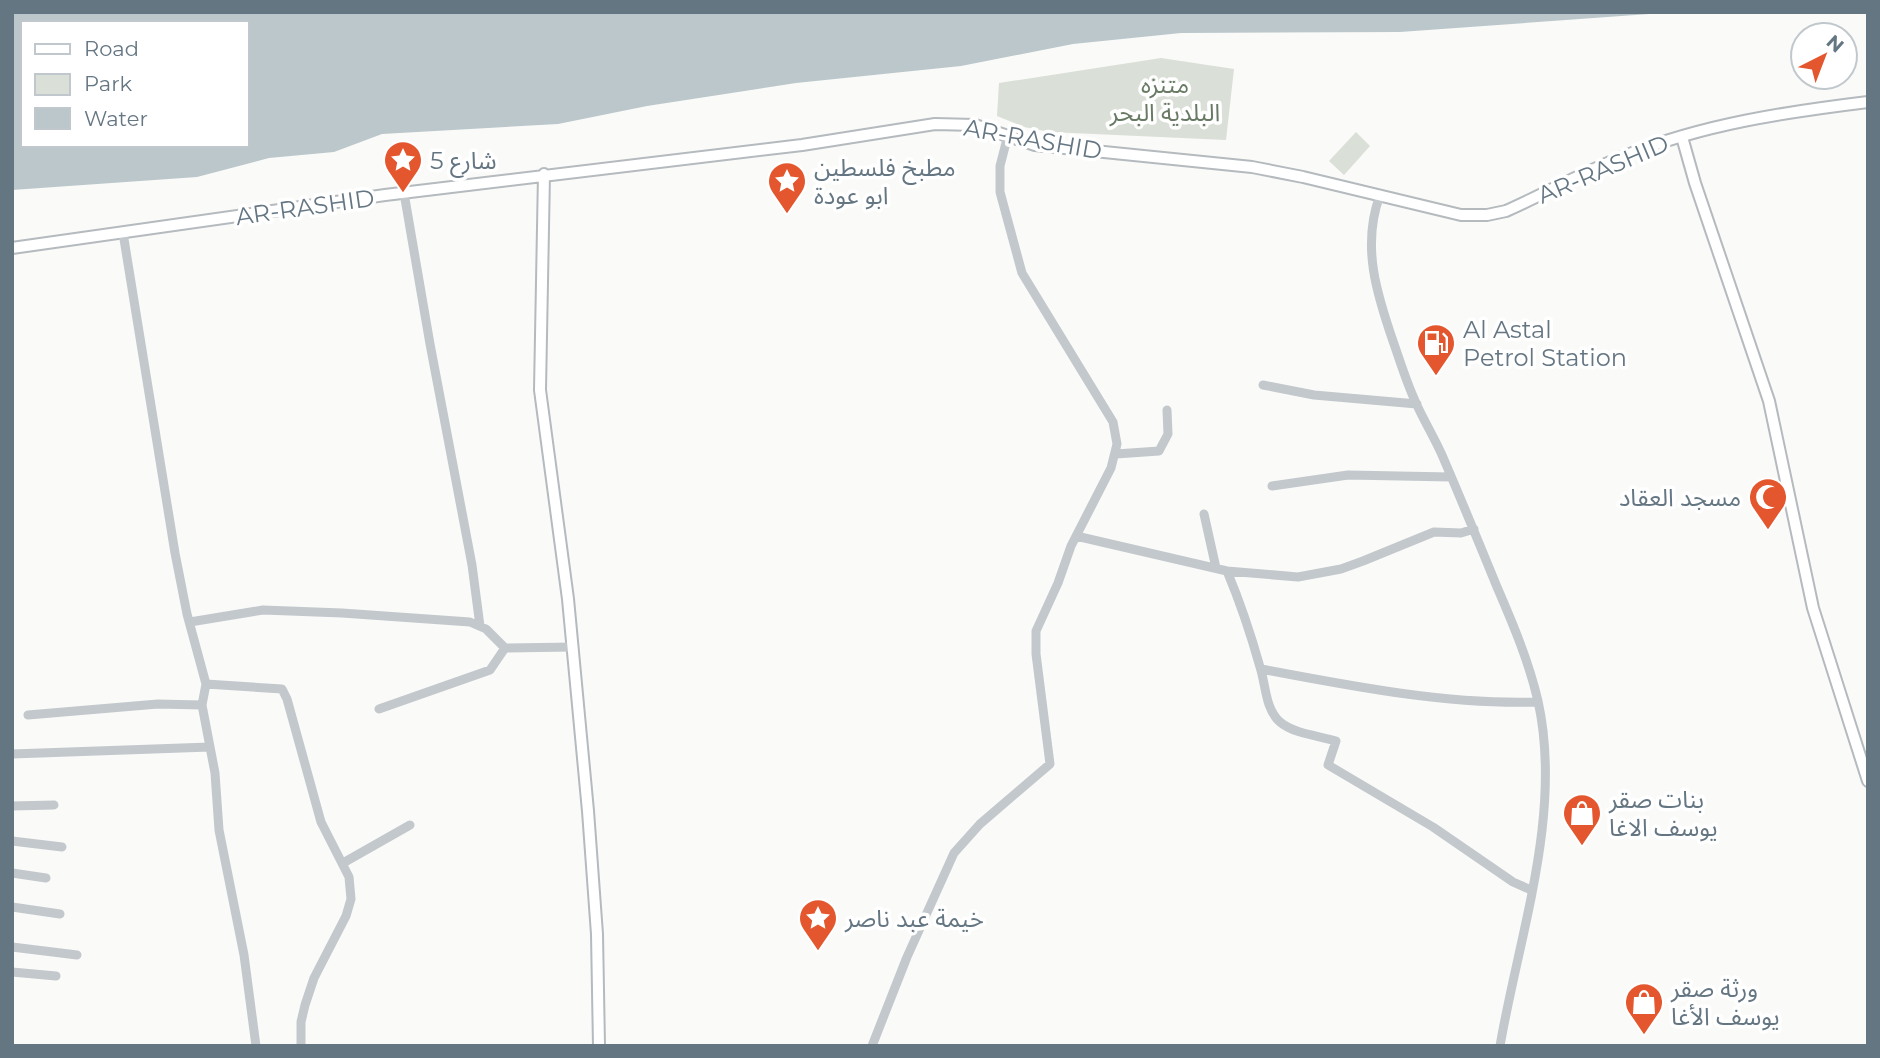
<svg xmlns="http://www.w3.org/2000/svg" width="1880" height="1058" font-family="Montserrat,'Noto Sans Arabic',sans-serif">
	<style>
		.green { fill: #dadfd7 }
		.water { fill: #bbc7cb; fill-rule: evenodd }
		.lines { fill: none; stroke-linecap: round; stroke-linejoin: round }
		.major-casing { stroke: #b5babe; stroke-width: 14 }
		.minor { stroke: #c3c8cc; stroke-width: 9 }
		.major { stroke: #fff; stroke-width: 10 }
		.labels { text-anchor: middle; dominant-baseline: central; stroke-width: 7; stroke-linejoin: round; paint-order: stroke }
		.park-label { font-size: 24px; fill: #687a64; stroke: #fff }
		.street-label { font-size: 24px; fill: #657683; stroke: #fff }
		.poi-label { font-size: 24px; fill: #657683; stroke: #fff; text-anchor: start }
	</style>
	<rect width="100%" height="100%" fill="#fafaf8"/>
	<!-- green -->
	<path class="green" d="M 1161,58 L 1234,69 L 1226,140 L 1050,132 L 1024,127 L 997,116 L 999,83 Z
		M 1356,132 L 1370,146 L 1344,175 L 1329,161 Z"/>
	<!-- water -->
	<path class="water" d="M 12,12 L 1677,12 L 1400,32 L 1181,33 L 1073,44 L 961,66 L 796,83 L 647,106 L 558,124 L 382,134 L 334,152 L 269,158 L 197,177 L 12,190 ZM 23,23 L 247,23 L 247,145 L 23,145 Z"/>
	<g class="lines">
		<defs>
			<path id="major" d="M 1682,137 L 1695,183 L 1769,401 L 1813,608 L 1868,781
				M 544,174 L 540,390 L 568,599 L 588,811 L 597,934 L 599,1046
				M 12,248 L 385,195 L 802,145 L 935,124 L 975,125 L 1035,145 L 1252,167 L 1303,177 L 1461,215 L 1487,215 L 1506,211 C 1546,193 1586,171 1627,155 C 1704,124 1786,112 1868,102"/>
		</defs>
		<!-- major casing -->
		<use href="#major" class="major-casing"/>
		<!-- minor -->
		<path class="minor" d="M 404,193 L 430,344 L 472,565 L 480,626
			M 1380,195 C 1361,246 1377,295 1394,344 C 1401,364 1407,384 1416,403 C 1424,421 1434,437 1442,455 C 1461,499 1479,543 1497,587 C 1513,624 1529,662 1538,701 C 1563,814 1519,935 1500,1046
			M 123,233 L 175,553 L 187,614 L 206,684 L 282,689 L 287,699 L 321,822 L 349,877 L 351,899 L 346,916 L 314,978 L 305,1005 L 301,1022 L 301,1046
			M 1263,385 L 1314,395 L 1417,404
			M 1116,454 L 1159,451 L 1168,434 L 1167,410
			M 1272,486 L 1348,475 L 1451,477
			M 1204,514 L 1216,568
			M 1076,536 L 1227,571 L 1298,577 L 1341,569 L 1363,561 L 1434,532 L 1461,533 L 1474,529
			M 1227,571 C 1240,602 1251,635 1260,667 C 1266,685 1265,709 1280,722 C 1294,734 1320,736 1336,741 L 1328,765 L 1433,827 L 1513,882 L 1531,890
			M 190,622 L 263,610 L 342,613 L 470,622 L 486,629 L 505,648 L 573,647
			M 1261,669 C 1351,686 1447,705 1538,702
			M 206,684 L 202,705 L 215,773 L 219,830 L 244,955 L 256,1046
			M 379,709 L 490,670 L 505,648
			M 28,715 L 158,704 L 202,705
			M 12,754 L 210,747
			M 12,806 L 54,805
			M 12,841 L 62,847
			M 343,863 L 410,825
			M 12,873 L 46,878
			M 12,907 L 60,914
			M 12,947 L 77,955
			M 12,972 L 56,976
			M 872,1046 L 907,957 L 954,853 L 980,824 L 1050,764 L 1036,654 L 1036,631 L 1058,583 L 1071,546 L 1111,468 L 1117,444 L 1113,422 L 1022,273 L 1000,192 L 1000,166 L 1008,135"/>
		<!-- major -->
		<use href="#major" class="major"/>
	</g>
	<!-- icons -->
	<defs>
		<symbol id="sight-pin" viewBox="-11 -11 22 30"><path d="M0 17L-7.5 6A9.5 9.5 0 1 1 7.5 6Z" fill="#e4572e" stroke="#fff"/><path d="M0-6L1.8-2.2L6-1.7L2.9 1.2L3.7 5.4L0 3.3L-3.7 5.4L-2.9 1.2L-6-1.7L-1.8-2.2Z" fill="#fff"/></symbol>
		<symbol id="fuel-pin" viewBox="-11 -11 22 30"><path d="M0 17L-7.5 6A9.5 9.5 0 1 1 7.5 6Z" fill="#e4572e" stroke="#fff"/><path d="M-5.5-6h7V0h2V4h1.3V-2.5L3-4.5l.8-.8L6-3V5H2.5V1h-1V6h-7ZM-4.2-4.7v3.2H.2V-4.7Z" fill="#fff"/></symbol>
		<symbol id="mosque-pin" viewBox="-11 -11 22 30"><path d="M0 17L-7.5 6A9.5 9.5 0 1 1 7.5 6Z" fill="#e4572e" stroke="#fff"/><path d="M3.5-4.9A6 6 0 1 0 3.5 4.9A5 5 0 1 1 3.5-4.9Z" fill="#fff"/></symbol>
		<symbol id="shop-pin" viewBox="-11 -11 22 30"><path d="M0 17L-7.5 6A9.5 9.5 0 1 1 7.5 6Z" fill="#e4572e" stroke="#fff"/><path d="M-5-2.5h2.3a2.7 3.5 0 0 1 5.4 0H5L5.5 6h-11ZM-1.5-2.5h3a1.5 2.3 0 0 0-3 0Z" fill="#fff"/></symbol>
	</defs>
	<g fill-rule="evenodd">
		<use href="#sight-pin" x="381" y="138" width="44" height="60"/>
		<use href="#sight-pin" x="765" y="159" width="44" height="60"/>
		<use href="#fuel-pin" x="1414" y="321" width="44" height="60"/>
		<use href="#mosque-pin" x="1746" y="475" width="44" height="60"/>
		<use href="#shop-pin" x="1560" y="791" width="44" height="60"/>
		<use href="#sight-pin" x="796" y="896" width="44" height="60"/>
		<use href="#shop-pin" x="1622" y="980" width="44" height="60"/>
	</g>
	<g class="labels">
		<!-- park labels -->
		<g class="park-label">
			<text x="1165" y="84">متنزه<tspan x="1165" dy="28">البلدية البحر</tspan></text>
		</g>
		<!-- street labels -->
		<g class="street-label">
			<text transform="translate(1033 139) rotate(10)">AR-RASHID</text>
			<text transform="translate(1603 169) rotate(-23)">AR-RASHID</text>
			<text transform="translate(305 207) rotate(-8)">AR-RASHID</text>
		</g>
		<!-- poi labels -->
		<g class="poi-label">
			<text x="430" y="160">شارع 5</text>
			<text x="814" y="167">مطبخ فلسطين<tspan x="814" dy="28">ابو عودة</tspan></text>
			<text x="1463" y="329">Al Astal<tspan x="1463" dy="28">Petrol Station</tspan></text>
			<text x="1741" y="497" text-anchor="end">مسجد العقاد</text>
			<text x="1609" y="799">بنات صقر<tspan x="1609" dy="28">يوسف الاغا</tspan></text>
			<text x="845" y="918">خيمة عبد ناصر</text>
			<text x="1671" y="988">ورثة صقر<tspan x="1671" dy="28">يوسف الأغا</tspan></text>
		</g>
	</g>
	<!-- border -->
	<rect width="1880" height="1058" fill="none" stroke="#657683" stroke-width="28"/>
	<!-- legend -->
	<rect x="21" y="21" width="228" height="126" fill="#ffffff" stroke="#c1c8cd" stroke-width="2"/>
	<rect x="35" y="44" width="35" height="10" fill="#ffffff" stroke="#c1c8cd" stroke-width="2"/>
	<text x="84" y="56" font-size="21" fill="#657683">Road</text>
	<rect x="35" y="74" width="35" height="21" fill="#dadfd7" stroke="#c1c8cd" stroke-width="2"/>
	<text x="84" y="91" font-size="21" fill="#657683">Park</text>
	<rect x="35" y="108" width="35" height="21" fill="#bbc7cb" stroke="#c1c8cd" stroke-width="2"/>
	<text x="84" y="126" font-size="21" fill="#657683">Water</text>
	<!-- north arrow -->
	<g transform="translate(1824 56) rotate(42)"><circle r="33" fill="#ffffff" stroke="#c1c8cd" stroke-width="2"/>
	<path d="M0-5L12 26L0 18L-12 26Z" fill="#e4572e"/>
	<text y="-10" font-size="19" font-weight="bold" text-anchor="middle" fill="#657683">N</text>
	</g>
</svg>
